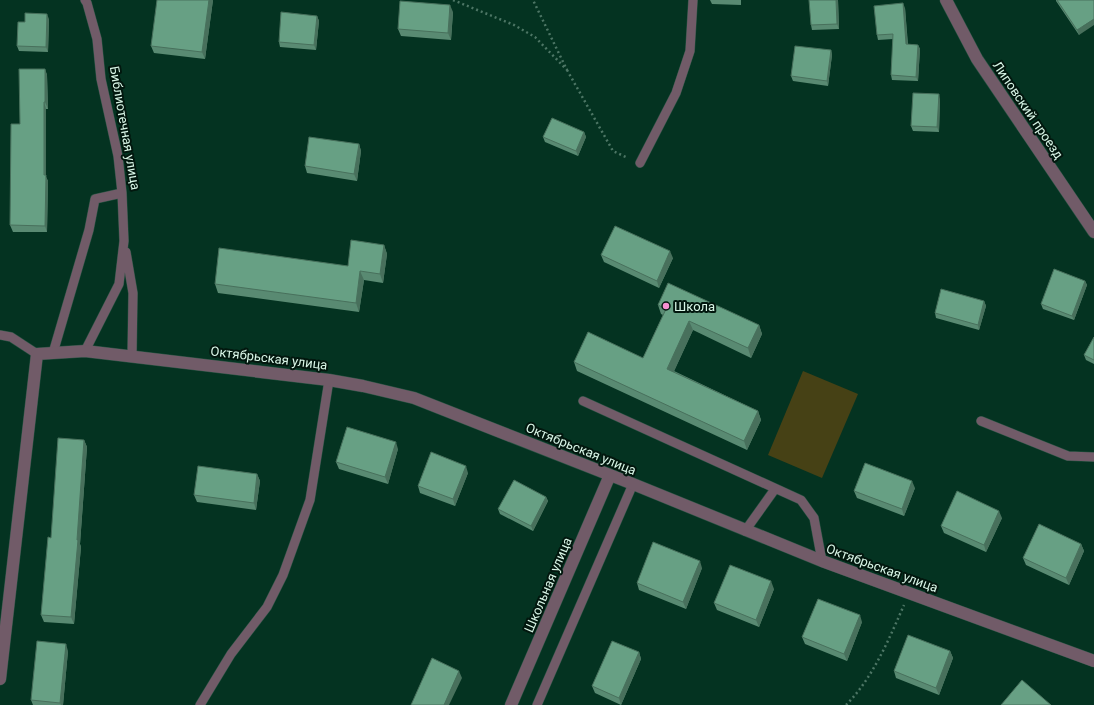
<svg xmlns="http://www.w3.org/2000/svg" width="1094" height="705" font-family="Roboto,sans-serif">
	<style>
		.green { fill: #464115 }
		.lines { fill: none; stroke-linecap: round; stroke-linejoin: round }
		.lane-casing { stroke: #265241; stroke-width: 10 }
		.street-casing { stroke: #265241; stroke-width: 13 }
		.path { stroke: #4d7665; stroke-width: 2.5; stroke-dasharray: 2 3; stroke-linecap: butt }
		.lane { stroke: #715b68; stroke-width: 9 }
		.street { stroke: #715b68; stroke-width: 12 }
		.wall { fill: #598a72 }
		.shaded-wall { fill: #48705c }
		.building { fill: #67a084; stroke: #48705c }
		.poi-dot { fill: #f690d1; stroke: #02170e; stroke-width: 1.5 }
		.labels { text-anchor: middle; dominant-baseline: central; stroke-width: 4; stroke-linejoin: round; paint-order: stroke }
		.street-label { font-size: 13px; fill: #d9f6e7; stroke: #02170e }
		.poi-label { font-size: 13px; fill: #d9f6e7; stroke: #02170e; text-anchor: start }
	</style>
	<rect width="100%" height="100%" fill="#043321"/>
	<!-- green -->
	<path class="green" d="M 803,371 L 858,394 L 822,478 L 768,455 Z"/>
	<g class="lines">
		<defs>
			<path id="lane" d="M 85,0 L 87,3 L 97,39 L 101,79 L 118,156 L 122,193 L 124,241 L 119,284 L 85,351
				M 640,163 L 676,93 L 690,51 L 693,0
				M 126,252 L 133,293 L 132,356
				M 0,335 L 11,337 L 37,354
				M 53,353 L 89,230 L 95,199 L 122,193
				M 583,401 L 801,500 L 814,518 L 822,561
				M 981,421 L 1068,456 L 1094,457
				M 745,531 L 775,489
				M 200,705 L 231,654 L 267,607 L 283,575 L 310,500 L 329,380
				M 537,705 L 633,484"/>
			<path id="street" d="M 946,0 L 977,59 L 1094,232
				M 0,679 L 37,354 L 85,351 L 329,380 L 363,386 L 414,398 L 633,484 L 822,561 L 1094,661
				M 511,705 L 610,475"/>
		</defs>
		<!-- lane casing -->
		<use href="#lane" class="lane-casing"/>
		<!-- street casing -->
		<use href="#street" class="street-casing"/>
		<!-- path -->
		<path class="path" d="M 453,0 L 514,25 L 535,37 L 567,70 L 533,0
			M 567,70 L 613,151 L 628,158
			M 846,705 C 873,678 889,639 904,605"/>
		<!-- lane -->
		<use href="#lane" class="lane"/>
		<!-- street -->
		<use href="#street" class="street"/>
	</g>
	<!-- wall -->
	<path class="wall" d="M 213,0 L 205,59 L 154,53 L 151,46 Z
		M 710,0 L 741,0 L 741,5 L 712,4 Z
		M 838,0 L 839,29 L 812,30 L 811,25 Z
		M 1056,0 L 1094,0 L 1079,35 L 1056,1 Z
		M 905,8 L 908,44 L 918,45 L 920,49 L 918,81 L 892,80 L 891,75 L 893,39 L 878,40 L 877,35 Z
		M 453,12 L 451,40 L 401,36 L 398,29 Z
		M 317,16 L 319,21 L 316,50 L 280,47 L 279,42 Z
		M 49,19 L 48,52 L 19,51 L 17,46 L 25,22 Z
		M 831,50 L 832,55 L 828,86 L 793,81 L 791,76 Z
		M 45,69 L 47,75 L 48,109 L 46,109 L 46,177 L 48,181 L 47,232 L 13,232 L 10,225 Z
		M 940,99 L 939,132 L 913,131 L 911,126 Z
		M 584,132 L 586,137 L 578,156 L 545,142 L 543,137 Z
		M 359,144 L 361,151 L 357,181 L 307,173 L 305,166 Z
		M 384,245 L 387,254 L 383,283 L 364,280 L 359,312 L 218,293 L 215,284 L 348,266 Z
		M 601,255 L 673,258 L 659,288 L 604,262 Z
		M 1085,281 L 1087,285 L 1074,320 L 1043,309 L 1041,304 Z
		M 984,301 L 986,306 L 979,330 L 936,318 L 935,313 Z
		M 658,305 L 759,325 L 762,334 L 751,358 L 693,330 L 674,371 L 758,411 L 761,420 L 747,450 L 577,371 L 574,362 L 643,358 L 663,315 L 661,314 Z
		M 1094,337 L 1094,364 L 1086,360 L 1084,355 Z
		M 84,440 L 87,447 L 80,544 L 81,547 L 74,624 L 44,622 L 41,615 L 51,538 Z
		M 398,449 L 388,484 L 339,469 L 336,462 Z
		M 468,473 L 455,506 L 420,493 L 418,486 Z
		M 257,474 L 260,481 L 256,510 L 197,502 L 194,495 Z
		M 915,488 L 904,516 L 857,498 L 854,491 Z
		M 546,497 L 548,501 L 533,531 L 500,514 L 498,509 Z
		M 1002,518 L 986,552 L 944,533 L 941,526 Z
		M 1081,544 L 1084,551 L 1069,585 L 1026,565 L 1023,558 Z
		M 702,568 L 686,609 L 639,590 L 637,583 Z
		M 774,589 L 759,627 L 717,610 L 714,603 Z
		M 862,622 L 847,661 L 805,644 L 802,637 Z
		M 68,651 L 63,705 L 33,705 L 31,700 Z
		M 950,651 L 953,658 L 939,695 L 896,678 L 894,671 Z
		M 639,652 L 641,659 L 621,705 L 595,693 L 592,686 Z"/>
	<!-- shaded-wall -->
	<path class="shaded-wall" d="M 209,0 L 213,0 L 205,59 L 202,52 Z
		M 836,0 L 838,0 L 839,29 L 837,24 Z
		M 903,3 L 905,8 L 908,49 L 906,44 Z
		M 450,5 L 453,12 L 451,40 L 448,33 Z
		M 47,14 L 49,19 L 48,52 L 46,47 Z
		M 317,16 L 319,21 L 316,50 L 314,45 Z
		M 1094,19 L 1094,25 L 1079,35 L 1077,30 Z
		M 918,45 L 920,49 L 918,81 L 916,77 Z
		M 831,50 L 832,55 L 828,86 L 827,81 Z
		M 45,69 L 47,75 L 48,109 L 45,102 Z
		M 939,94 L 940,99 L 939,132 L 937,127 Z
		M 44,102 L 46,109 L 46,177 L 48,181 L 47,232 L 45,226 Z
		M 584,132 L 586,137 L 578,156 L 576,151 Z
		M 359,144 L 361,151 L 357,181 L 354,174 Z
		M 384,245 L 387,254 L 383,283 L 380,274 Z
		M 670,251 L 673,258 L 659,288 L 657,281 Z
		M 360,271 L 364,280 L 359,312 L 356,303 Z
		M 1085,281 L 1087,285 L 1074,320 L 1072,316 Z
		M 984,301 L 986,306 L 979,330 L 978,325 Z
		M 689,321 L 693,330 L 671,378 L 667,369 Z
		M 759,325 L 762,334 L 751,358 L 748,348 Z
		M 758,411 L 761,420 L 747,450 L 744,441 Z
		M 84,440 L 87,447 L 80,544 L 81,547 L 74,624 L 71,617 Z
		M 396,442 L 398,449 L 388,484 L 385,477 Z
		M 466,466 L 468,473 L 455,506 L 453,499 Z
		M 257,474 L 260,481 L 256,510 L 254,503 Z
		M 912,481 L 915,488 L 904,516 L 902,509 Z
		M 546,497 L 548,501 L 533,531 L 531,526 Z
		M 999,511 L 1002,518 L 986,552 L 984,545 Z
		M 1081,544 L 1084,551 L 1069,585 L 1066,578 Z
		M 700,561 L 702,568 L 686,609 L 683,602 Z
		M 771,581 L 774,589 L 759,627 L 756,620 Z
		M 860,615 L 862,622 L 847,661 L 844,654 Z
		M 66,644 L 68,651 L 63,705 L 61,705 L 60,703 Z
		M 950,651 L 953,658 L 939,695 L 936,688 Z
		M 639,652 L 641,659 L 621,705 L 619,698 Z
		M 459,671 L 462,678 L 449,705 L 444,705 Z"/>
	<!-- building -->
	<path class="building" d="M 157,0 L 209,0 L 202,52 L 151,46 Z
		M 809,0 L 836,0 L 837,24 L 811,25 Z
		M 1057,0 L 1094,0 L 1094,19 L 1077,30 Z
		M 400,1 L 450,5 L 448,33 L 398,29 Z
		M 903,3 L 906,44 L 918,45 L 916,77 L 891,75 L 893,34 L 877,35 L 874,6 Z
		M 281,12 L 317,16 L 314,45 L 279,42 Z
		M 25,13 L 47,14 L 46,47 L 17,46 L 18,22 L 25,22 Z
		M 795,46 L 831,50 L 827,81 L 791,76 Z
		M 19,69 L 45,69 L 45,102 L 44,102 L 44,175 L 46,175 L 45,226 L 10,225 L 11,124 L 20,124 Z
		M 913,93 L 939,94 L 937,127 L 911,126 Z
		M 552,118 L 584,132 L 576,151 L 543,137 Z
		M 309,137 L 359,144 L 354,174 L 305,166 Z
		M 615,226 L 670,251 L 657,281 L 601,255 Z
		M 351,240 L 384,245 L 380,274 L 360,271 L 356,303 L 215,284 L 219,248 L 348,266 Z
		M 1054,269 L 1085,281 L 1072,316 L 1041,304 Z
		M 668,283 L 759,325 L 748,348 L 689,321 L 667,369 L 758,411 L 744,441 L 574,362 L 588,332 L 643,358 L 666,309 L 658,305 Z
		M 941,289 L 984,301 L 978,325 L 935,313 Z
		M 1094,337 L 1094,360 L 1084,355 Z
		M 347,427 L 396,442 L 385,477 L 336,462 Z
		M 58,438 L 84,440 L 77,540 L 78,540 L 71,617 L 41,615 L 48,537 L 51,538 Z
		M 431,452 L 466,466 L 453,499 L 418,486 Z
		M 865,463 L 912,481 L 902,509 L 854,491 Z
		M 198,466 L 257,474 L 254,503 L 194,495 Z
		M 514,480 L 546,497 L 531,526 L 498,509 Z
		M 957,491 L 999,511 L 984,545 L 941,526 Z
		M 1039,524 L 1081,544 L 1066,578 L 1023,558 Z
		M 653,542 L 700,561 L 683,602 L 637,583 Z
		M 730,565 L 771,581 L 756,620 L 714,603 Z
		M 818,599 L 860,615 L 844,654 L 802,637 Z
		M 908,635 L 950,651 L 936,688 L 894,671 Z
		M 37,641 L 66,644 L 60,703 L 31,700 Z
		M 612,641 L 639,652 L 619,698 L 592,686 Z
		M 432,658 L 459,671 L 444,705 L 411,705 Z
		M 1022,680 L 1051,705 L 1001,705 Z"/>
	<!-- markers -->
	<circle class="poi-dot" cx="666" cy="306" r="4"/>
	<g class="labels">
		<!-- street labels -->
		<g class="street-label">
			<text transform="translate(1028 110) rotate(56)">Липовский проезд</text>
			<text transform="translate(125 128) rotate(80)">Библиотечная улица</text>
			<text transform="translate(269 358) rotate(7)">Октябрьская улица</text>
			<text transform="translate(581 449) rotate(22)">Октябрьская улица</text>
			<text transform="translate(882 568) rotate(20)">Октябрьская улица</text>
			<text transform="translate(548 585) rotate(-67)">Школьная улица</text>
		</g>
		<!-- poi labels -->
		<g class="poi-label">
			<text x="674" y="306">Школа</text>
		</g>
	</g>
</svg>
